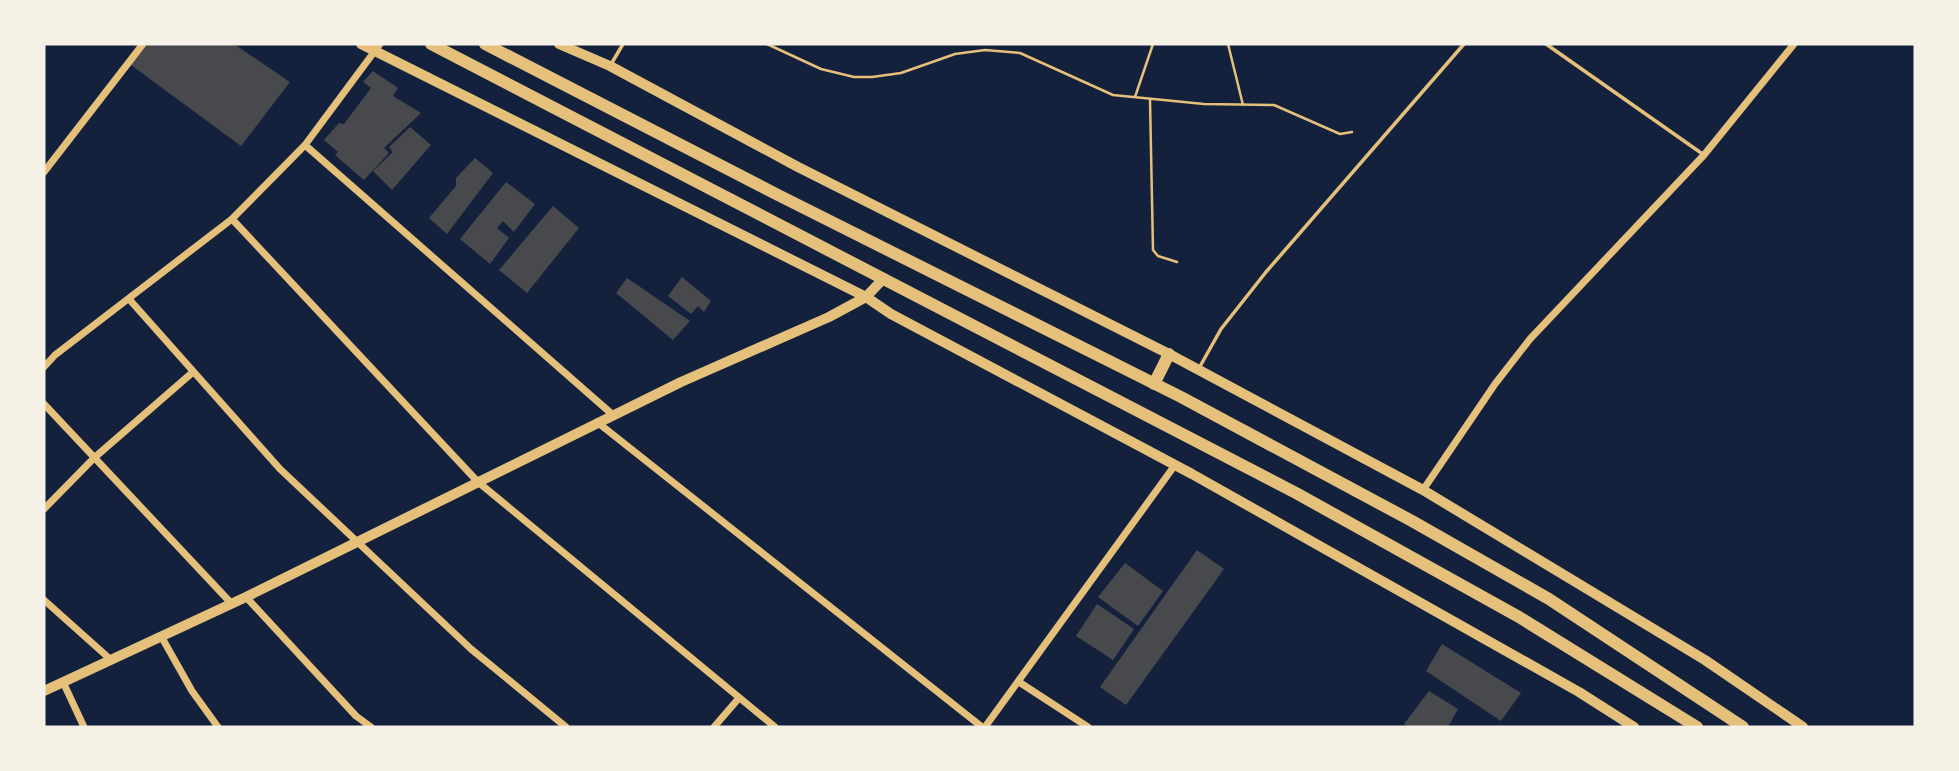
<svg xmlns="http://www.w3.org/2000/svg" width="1959" height="771" font-family="Signika,sans-serif">
	<style>
		.building { fill: #48494c }
		.lines { fill: none; stroke-linecap: round; stroke-linejoin: round }
		.path { stroke: #e5c07b; stroke-width: 2.5 }
		.service { stroke: #e5c07b; stroke-width: 3.5 }
		.minor { stroke: #e5c07b; stroke-width: 7 }
		.tertiary { stroke: #e5c07b; stroke-width: 10 }
		.trunk { stroke: #e5c07b; stroke-width: 12 }
	</style>
	<rect width="100%" height="100%" fill="#14213d"/>
	<!-- building -->
	<path class="building" d="M 148,44 L 234,44 L 290,82 L 241,146 L 131,65 Z
		M 373,71 L 398,88 L 393,96 L 421,113 L 384,148 L 389,153 L 364,180 L 335,155 L 338,152 L 324,140 L 339,123 L 344,124 L 371,88 L 363,82 Z
		M 410,127 L 431,145 L 392,190 L 373,171 L 393,152 L 389,147 Z
		M 475,158 L 493,173 L 447,234 L 429,218 L 456,186 L 456,178 Z
		M 506,182 L 535,204 L 514,232 L 503,221 L 497,228 L 509,238 L 490,264 L 460,239 Z
		M 553,206 L 579,228 L 527,293 L 499,270 Z
		M 682,277 L 711,301 L 704,312 L 698,306 L 691,314 L 668,296 Z
		M 627,278 L 690,321 L 673,340 L 616,293 Z
		M 1197,550 L 1224,569 L 1126,705 L 1100,687 Z
		M 1125,563 L 1163,591 L 1138,626 L 1098,597 Z
		M 1097,604 L 1134,629 L 1113,660 L 1076,636 Z
		M 1442,644 L 1521,693 L 1501,721 L 1426,671 Z
		M 1429,691 L 1458,709 L 1448,727 L 1409,727 L 1404,724 Z"/>
	<g class="lines">
		<!-- path -->
		<path class="path" d="M 767,44 L 821,69 L 854,77 L 872,77 L 901,73 L 955,54 L 985,50 L 1020,53 L 1113,95 L 1204,104 L 1274,105 L 1340,134 L 1352,132
			M 1228,44 L 1243,105
			M 1135,97 L 1153,44
			M 1150,100 L 1153,250 L 1158,256 L 1177,262"/>
		<!-- service -->
		<path class="service" d="M 1546,44 L 1704,155
			M 610,66 L 623,44
			M 1198,370 L 1221,329 L 1266,272 L 1464,44"/>
		<!-- minor -->
		<path class="minor" d="M 305,145 L 613,415
			M 44,172 L 143,44
			M 232,219 L 478,482 L 775,727
			M 129,299 L 280,469 L 471,649 L 566,727
			M 44,367 L 55,355 L 232,219 L 305,145 L 380,44
			M 44,404 L 231,603
			M 597,422 L 982,727
			M 1423,490 L 1495,384 L 1530,339 L 1704,155 L 1794,44
			M 44,509 L 94,458 L 193,372
			M 246,597 L 356,716 L 371,727
			M 44,600 L 110,659
			M 161,636 L 192,691 L 218,727
			M 63,682 L 84,727
			M 1019,682 L 1088,727
			M 714,727 L 739,698
			M 985,727 L 1175,465"/>
		<!-- tertiary -->
		<path class="tertiary" d="M 361,44 L 866,297 L 891,314 L 1192,474 L 1579,692 L 1634,727
			M 559,44 L 610,66 L 798,167 L 1169,354 L 1423,490 L 1705,660 L 1803,727
			M 44,691 L 246,597 L 681,382 L 829,317 L 866,297 L 883,279"/>
		<!-- trunk -->
		<path class="trunk" d="M 431,44 L 1296,493 L 1519,617 L 1697,727
			M 485,44 L 778,195 L 1181,397 L 1412,521 L 1549,599 L 1743,727
			M 1154,384 L 1169,354"/>
	</g>
	<!-- border -->
	<rect width="1959" height="771" fill="none" stroke="#f6f1e7" stroke-width="91"/>
</svg>
